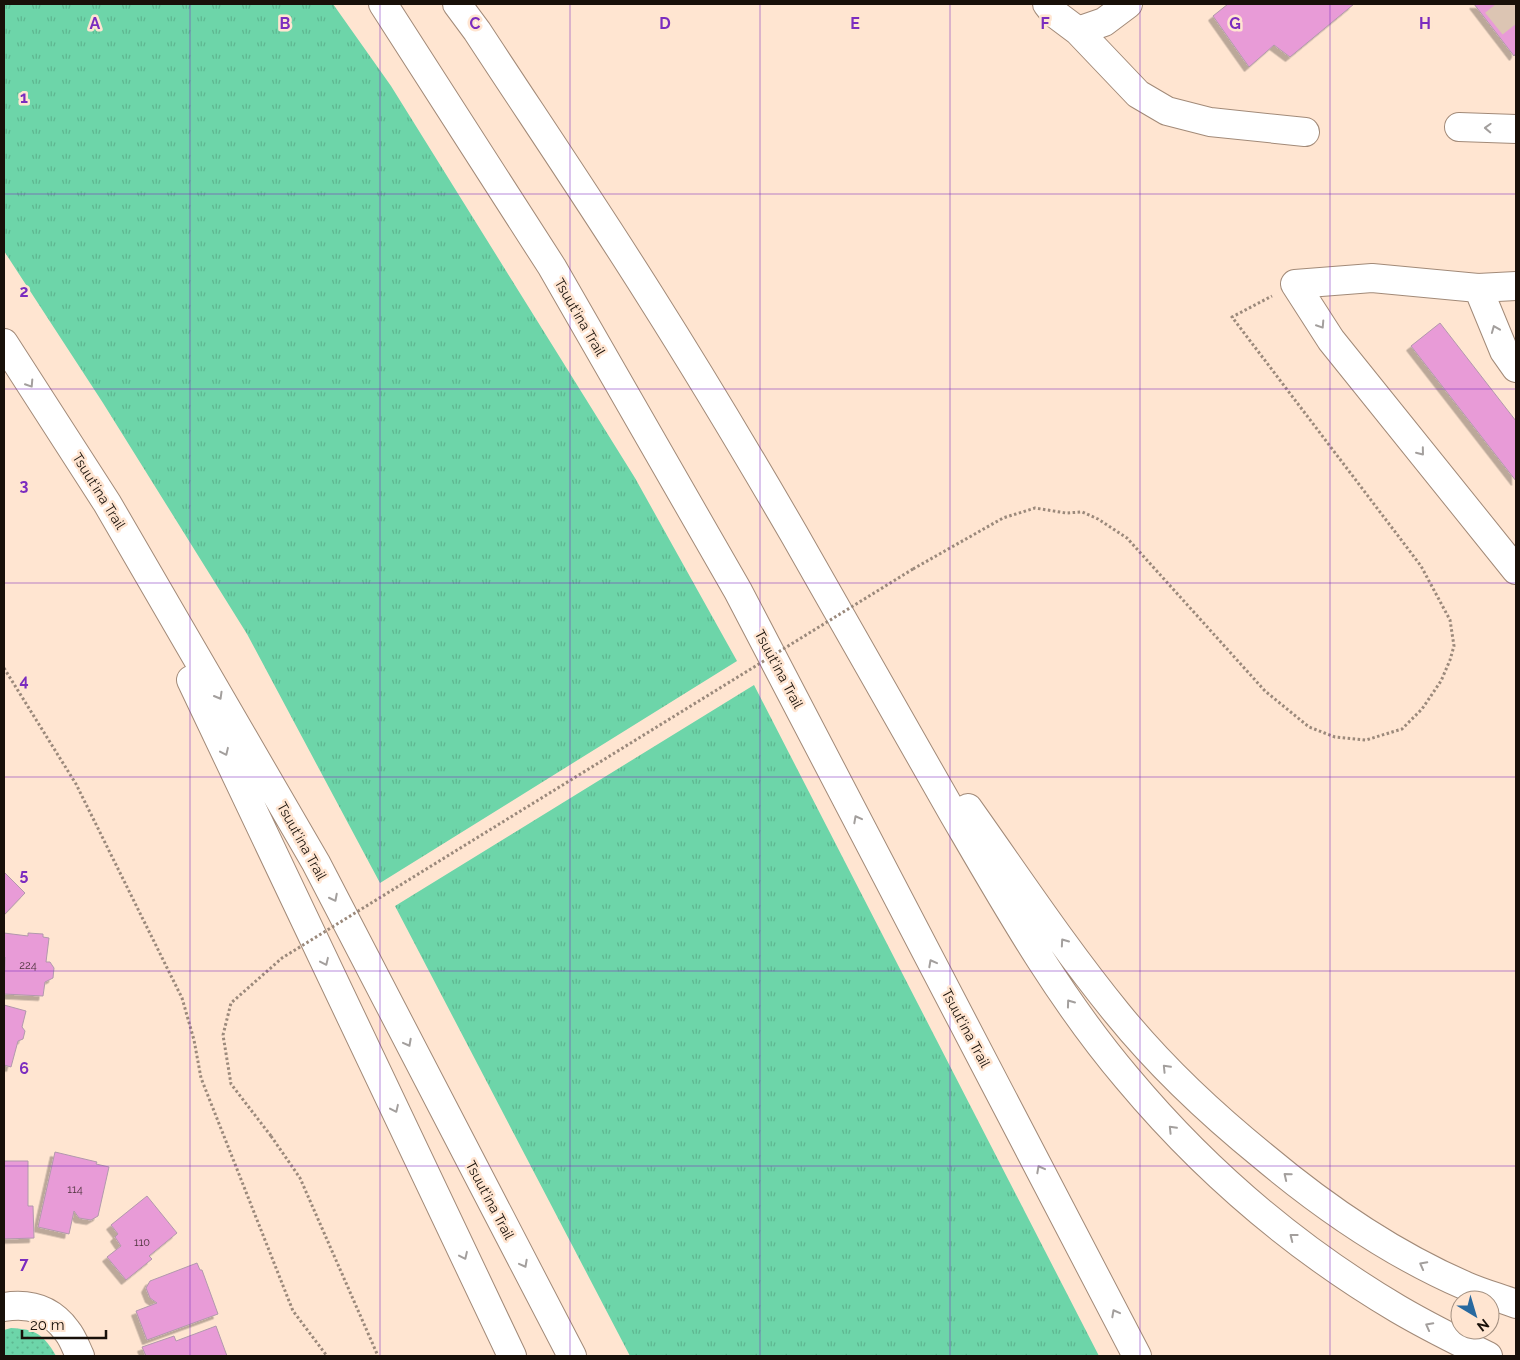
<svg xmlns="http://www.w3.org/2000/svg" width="1520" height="1360" font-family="Raleway,sans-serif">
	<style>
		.grass { fill: url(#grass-tufts) }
		.park { fill: url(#park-dots) }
		.building { fill: #e89bd7; stroke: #b299ac; filter: url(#shadow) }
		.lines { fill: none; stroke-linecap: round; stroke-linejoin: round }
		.minor-tunnel { stroke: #dcc5b3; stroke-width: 28; stroke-dasharray: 28 14; stroke-linecap: butt }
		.minor-casing { stroke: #a28a78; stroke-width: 30 }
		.highway-casing { stroke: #a28a78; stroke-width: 30 }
		.path { stroke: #9b897b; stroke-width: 3; stroke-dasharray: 2.5 2.5; stroke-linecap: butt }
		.minor { stroke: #fff; stroke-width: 28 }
		.highway { stroke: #fff; stroke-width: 28 }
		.path-bridge { stroke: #9b897b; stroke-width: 3; stroke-dasharray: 2.5 2.5; stroke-linecap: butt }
		.oneway { stroke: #a39f9d }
		.grid { fill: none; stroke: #7b2cbf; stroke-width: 1; stroke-opacity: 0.55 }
		.labels { text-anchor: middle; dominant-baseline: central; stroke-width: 5; stroke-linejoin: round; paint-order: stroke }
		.number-label { font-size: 11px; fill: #4c333c }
		.street-label { font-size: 14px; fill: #181009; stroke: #ffe5d1 }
		.grid-label { font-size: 16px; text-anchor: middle; font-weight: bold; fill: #7b2cbf; stroke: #ffe5d1; stroke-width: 5; stroke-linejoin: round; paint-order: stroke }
	</style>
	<defs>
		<pattern id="grass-tufts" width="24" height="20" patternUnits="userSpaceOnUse" patternTransform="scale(1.25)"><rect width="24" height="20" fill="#6dd5a9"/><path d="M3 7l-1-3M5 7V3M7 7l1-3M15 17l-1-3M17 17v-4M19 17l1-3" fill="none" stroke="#5eb690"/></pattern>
		<pattern id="park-dots" width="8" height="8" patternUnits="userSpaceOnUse" patternTransform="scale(1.25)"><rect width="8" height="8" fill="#6dd5a9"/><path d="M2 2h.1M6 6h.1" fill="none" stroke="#5eb690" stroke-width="1.8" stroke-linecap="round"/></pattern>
		<filter id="shadow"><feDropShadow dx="-4.5" dy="4.5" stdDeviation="0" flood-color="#0004"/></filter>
	</defs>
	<rect width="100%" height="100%" fill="#ffe5d1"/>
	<!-- grass -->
	<path class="grass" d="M 4,4 L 333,4 L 391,86 L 635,478 L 737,661 L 380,883 L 247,634 L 103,403 L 4,251 Z
		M 754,685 L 1099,1356 L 630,1356 L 395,906 Z"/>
	<!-- park -->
	<path class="park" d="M 11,1328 C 36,1329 44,1335 56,1356 L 4,1356 L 4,1330 Z"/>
	<!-- building -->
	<path class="building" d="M 1228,4 L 1354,4 L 1290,57 L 1274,45 L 1249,67 L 1213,16 Z
		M 1474,4 L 1516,4 L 1516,53 L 1514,56 Z
		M 1440,323 L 1516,421 L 1516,481 L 1411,346 Z
		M 4,872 L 25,893 L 4,915 Z
		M 4,933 L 28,936 L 28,933 L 43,934 L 43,937 L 49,938 L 46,962 L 50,962 L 54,968 L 53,978 L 45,982 L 43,996 L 4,994 L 5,957 L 4,957 Z
		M 4,1005 L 26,1011 L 22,1027 L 25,1031 L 23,1039 L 18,1041 L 11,1067 L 4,1065 Z
		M 55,1152 L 97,1162 L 96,1164 L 109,1167 L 98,1216 L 91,1220 L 79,1218 L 74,1211 L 69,1234 L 38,1227 Z
		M 4,1161 L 28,1161 L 28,1206 L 33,1206 L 34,1238 L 4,1239 Z
		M 147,1196 L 177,1233 L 149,1256 L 152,1259 L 126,1280 L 107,1257 L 121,1246 L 115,1237 L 118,1234 L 111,1225 Z
		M 197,1263 L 200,1270 L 202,1270 L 218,1314 L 147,1340 L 136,1311 L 157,1303 L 150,1298 L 146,1288 L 150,1281 Z
		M 216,1326 L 227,1356 L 146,1356 L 142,1347 L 174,1336 L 176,1341 Z"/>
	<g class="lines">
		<!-- minor-tunnel -->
		<path class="minor-tunnel" d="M 1496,4 L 1516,29"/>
		<defs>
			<path id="minor" d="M 1047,4 L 1054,13 L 1078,31 L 1104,22 L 1128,4
				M 1078,31 L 1138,94 L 1167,111 L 1210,122 L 1305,132
				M 1459,127 L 1516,129
				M 1516,286 L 1478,288 L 1372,278 L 1295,284 L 1331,340 L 1516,570
				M 1478,288 L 1504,351 L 1516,368
				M 4,1307 C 30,1303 51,1309 67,1331 C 73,1338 76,1348 80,1356"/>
			<path id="highway" d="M 383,4 L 552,267 L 738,591 L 1137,1356
				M 457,4 L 477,31 C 534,118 593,205 649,294 C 699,373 747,453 794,534 C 848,628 901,722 954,815 C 1007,906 1059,998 1127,1078 C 1203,1169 1295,1248 1398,1309 C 1427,1326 1457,1341 1488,1356
				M 4,343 L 107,503 L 316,863 L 572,1356
				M 191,680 L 512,1356
				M 968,808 C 1017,877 1064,948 1117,1013 C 1160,1066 1210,1113 1263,1156 C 1325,1208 1392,1254 1466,1286 C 1482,1293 1500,1298 1516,1304"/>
		</defs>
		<!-- minor casing -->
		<use href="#minor" class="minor-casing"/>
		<!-- highway casing -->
		<use href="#highway" class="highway-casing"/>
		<!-- path -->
		<path class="path" d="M 913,569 L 1003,518 L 1035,508 L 1066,513 L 1082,512 L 1098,519 L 1127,538 L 1265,691 L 1309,727 L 1335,737 L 1366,740 L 1402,729 L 1422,709 L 1441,681 L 1450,660 L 1454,646 L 1450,620 L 1421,566 L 1232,317 L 1272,296
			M 4,668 L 76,784 L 182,998 L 194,1040 L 201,1078 L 293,1311 L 327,1356
			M 271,1136 L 300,1178 L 378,1356"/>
		<!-- minor -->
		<use href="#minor" class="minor"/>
		<!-- highway -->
		<use href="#highway" class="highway"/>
		<!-- path-bridge -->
		<path class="path-bridge" d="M 271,1136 L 231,1084 L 223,1035 L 231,1003 L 282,958 L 913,569"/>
	</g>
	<!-- one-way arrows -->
	<defs><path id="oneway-chevron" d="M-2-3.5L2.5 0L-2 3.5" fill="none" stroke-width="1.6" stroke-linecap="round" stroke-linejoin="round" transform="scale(1.25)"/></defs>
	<g class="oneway">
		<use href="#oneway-chevron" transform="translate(1488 128) rotate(-178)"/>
		<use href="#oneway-chevron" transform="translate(1321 325) rotate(57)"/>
		<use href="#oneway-chevron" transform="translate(1495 329) rotate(-112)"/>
		<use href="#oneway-chevron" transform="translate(30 384) rotate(57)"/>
		<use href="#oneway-chevron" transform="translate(1421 452) rotate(51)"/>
		<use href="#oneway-chevron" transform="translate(219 696) rotate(60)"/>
		<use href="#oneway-chevron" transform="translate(225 752) rotate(65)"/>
		<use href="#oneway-chevron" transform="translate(857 819) rotate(-118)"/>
		<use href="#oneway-chevron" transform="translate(334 898) rotate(63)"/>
		<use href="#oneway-chevron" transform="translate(1064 942) rotate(-125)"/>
		<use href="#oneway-chevron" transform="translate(325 962) rotate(65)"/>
		<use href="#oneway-chevron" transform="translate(932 963) rotate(-118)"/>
		<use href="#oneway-chevron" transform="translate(1070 1003) rotate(-126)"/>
		<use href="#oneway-chevron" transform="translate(408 1043) rotate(62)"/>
		<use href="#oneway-chevron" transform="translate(1166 1068) rotate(-134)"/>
		<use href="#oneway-chevron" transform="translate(395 1109) rotate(65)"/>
		<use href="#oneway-chevron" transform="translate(1172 1129) rotate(-134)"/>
		<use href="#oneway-chevron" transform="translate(1040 1169) rotate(-118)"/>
		<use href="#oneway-chevron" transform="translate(1287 1176) rotate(-141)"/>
		<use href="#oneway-chevron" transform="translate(1293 1237) rotate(-142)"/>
		<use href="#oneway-chevron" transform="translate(464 1256) rotate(65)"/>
		<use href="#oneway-chevron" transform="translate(524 1264) rotate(62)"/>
		<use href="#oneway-chevron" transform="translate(1423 1265) rotate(-152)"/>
		<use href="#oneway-chevron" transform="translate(1115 1313) rotate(-118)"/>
		<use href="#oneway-chevron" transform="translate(1429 1326) rotate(-152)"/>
	</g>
	<!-- grid -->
	<path class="grid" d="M 190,4 L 190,1356M 380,4 L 380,1356M 570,4 L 570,1356M 760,4 L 760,1356M 950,4 L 950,1356M 1140,4 L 1140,1356M 1330,4 L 1330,1356M 4,194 L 1516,194M 4,389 L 1516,389M 4,583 L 1516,583M 4,777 L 1516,777M 4,971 L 1516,971M 4,1166 L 1516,1166"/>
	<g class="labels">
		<!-- number labels -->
		<g class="number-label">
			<text x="28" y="965">224</text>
			<text x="75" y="1189">114</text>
			<text x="142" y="1242">110</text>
		</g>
		<!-- street labels -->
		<g class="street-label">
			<text transform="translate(580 317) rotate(60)">Tsuut'ina Trail</text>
			<text transform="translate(99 491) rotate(58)">Tsuut'ina Trail</text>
			<text transform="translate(779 669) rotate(62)">Tsuut'ina Trail</text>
			<text transform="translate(302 841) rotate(61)">Tsuut'ina Trail</text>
			<text transform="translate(966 1028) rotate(62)">Tsuut'ina Trail</text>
			<text transform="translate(490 1200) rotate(62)">Tsuut'ina Trail</text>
		</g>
	</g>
	<g class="grid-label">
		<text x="95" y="29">A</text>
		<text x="285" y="29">B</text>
		<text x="475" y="29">C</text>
		<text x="665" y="29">D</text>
		<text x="855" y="29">E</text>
		<text x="1045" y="29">F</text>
		<text x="1235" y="29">G</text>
		<text x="1425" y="29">H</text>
		<text x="24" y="103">1</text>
		<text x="24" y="297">2</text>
		<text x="24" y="491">3</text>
		<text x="24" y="686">4</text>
		<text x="24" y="880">5</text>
		<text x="24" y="1074">6</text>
		<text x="24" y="1269">7</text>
	</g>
	<!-- border -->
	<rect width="1520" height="1360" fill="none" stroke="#181009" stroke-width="10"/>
	<!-- north arrow -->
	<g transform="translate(1475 1315) rotate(142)"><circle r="24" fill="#ffe5d1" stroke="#a39081"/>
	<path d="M0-4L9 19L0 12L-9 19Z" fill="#28699f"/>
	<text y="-8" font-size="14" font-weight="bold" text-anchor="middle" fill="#181009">N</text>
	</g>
	<!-- scale -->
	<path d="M22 1330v8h84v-8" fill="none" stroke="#181009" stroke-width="2.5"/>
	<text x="30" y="1330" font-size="15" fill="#181009" stroke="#ffe5d1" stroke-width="4" paint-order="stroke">20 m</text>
</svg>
